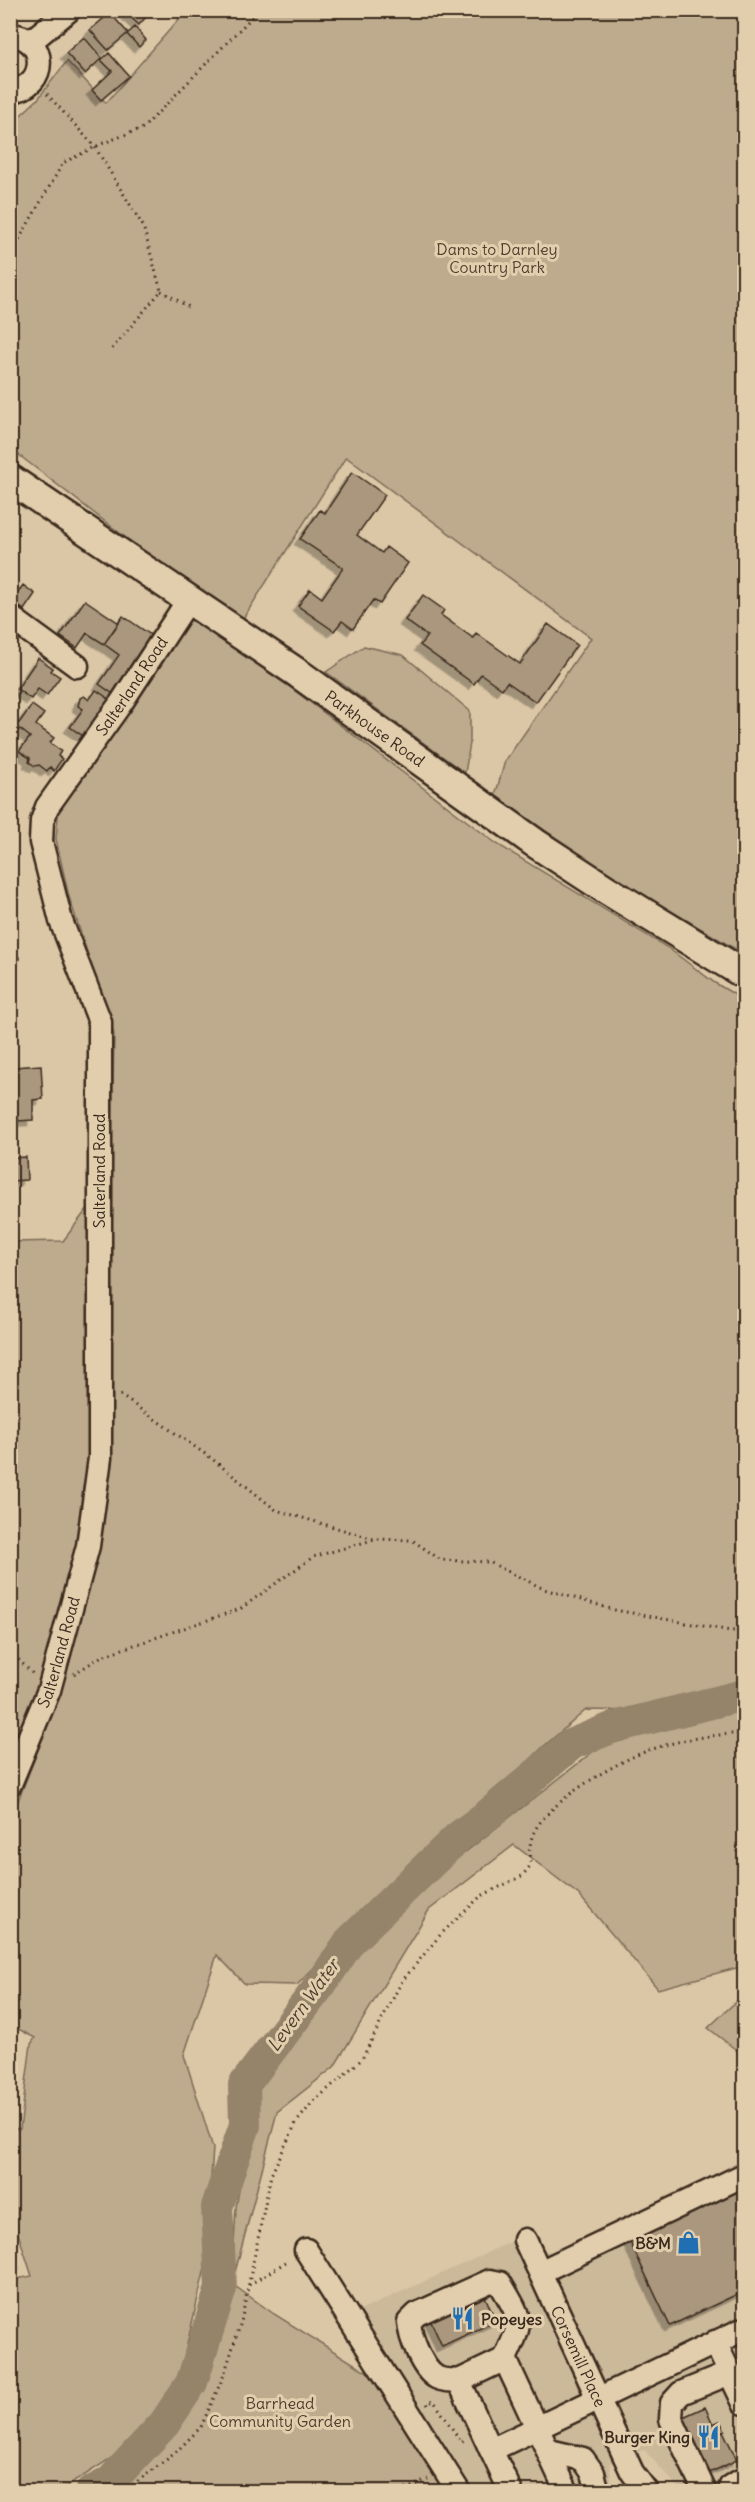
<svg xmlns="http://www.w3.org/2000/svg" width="755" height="2502" font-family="Delius,sans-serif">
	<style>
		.built { fill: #ccb99a }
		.green { fill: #beaa8d; stroke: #7c6a56; stroke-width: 1.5 }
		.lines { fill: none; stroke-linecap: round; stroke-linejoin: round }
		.river { stroke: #95836a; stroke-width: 32 }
		.building { fill: #aa977d; stroke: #3b2a1e; stroke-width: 1.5; filter: url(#shadow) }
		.minor-casing { stroke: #3b2a1e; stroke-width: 27 }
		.major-casing { stroke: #3b2a1e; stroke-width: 33 }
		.path { stroke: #3b2a1e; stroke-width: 3; stroke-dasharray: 1.5 4.5; stroke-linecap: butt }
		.minor { stroke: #e2ceac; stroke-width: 22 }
		.major { stroke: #e2ceac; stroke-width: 28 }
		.labels { text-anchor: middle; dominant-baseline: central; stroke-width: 6; stroke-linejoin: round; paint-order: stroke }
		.park-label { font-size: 16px; fill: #4f3d2f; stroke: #e2ceac }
		.street-label { font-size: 16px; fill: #3b2a1e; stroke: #e2ceac }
		.poi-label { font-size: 16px; font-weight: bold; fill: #3b2a1e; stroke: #e2ceac; text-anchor: end }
		.water-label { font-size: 18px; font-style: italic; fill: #4d3c2d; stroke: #e2ceac }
	</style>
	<defs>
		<filter id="shadow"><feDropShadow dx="-5.5" dy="5.5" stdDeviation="0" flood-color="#0004"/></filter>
	</defs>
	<rect width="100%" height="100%" fill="#dbc7a6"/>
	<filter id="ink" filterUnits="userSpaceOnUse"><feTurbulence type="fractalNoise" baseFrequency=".0167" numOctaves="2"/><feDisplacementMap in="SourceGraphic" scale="12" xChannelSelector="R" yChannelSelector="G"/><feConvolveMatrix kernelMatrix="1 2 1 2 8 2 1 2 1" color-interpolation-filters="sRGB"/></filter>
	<g filter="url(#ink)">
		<!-- built -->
		<path class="built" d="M 744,2168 L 744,2491 L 682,2491 L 644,2450 L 610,2463 L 612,2491 L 467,2491 L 353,2314 L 530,2233 L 545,2250 L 555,2254 Z"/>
		<!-- green -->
		<path class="green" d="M 186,11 L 744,11 L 744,954 L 613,877 L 495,796 L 505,761 L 591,638 L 346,457 L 239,625 L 11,449 L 11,124 L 37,100 L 67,61 L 106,103 Z
			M 194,614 L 497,844 L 668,948 L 715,983 L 744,1000 L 744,1681 L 638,1711 L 586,1710 L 543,1747 L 472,1817 L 419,1860 L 297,1985 L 245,1984 L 217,1955 L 184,2055 L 213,2148 L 205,2268 L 184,2357 L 171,2397 L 113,2457 L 60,2491 L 11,2491 L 11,2280 L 32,2276 L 11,2212 L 11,2128 L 20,2129 L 31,2044 L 35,2038 L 11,2025 L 10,1821 L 44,1735 L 106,1467 L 114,1034 L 69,897 L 56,839 L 59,806 Z
			M 364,646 L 403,655 L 470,711 L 470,743 L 465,773 L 326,672 Z
			M 94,1200 L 92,1485 L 54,1653 L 11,1759 L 11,1242 L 63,1241 Z
			M 744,1707 L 744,1966 L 658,1989 L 579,1895 L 514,1845 L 429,1910 L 334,2067 L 277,2112 L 232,2284 L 274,2314 L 409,2398 L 467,2491 L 95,2492 L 150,2456 L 205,2385 L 232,2284 L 236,2207 L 257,2092 L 351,1958 L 430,1880 L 599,1747 Z
			M 744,1994 L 744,2056 L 708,2028 Z"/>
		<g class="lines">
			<!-- river -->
			<path class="river" d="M 91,2492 L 110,2482 L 164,2424 L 192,2382 L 221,2288 L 217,2207 L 245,2125 L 244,2085 L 321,1984 L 350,1941 L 458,1837 L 490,1813 L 572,1744 L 614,1727 L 744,1695"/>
		</g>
		<!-- building -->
		<path class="building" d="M 123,10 L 152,10 L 139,25 Z
			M 110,13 L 128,33 L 108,50 L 90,30 Z
			M 135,27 L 146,40 L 139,47 L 127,34 Z
			M 84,37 L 102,58 L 85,74 L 66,53 Z
			M 109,53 L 129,76 L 101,100 L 92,90 L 112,71 L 101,60 Z
			M 352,472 L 385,495 L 357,535 L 382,553 L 386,547 L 408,563 L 380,604 L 373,600 L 353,629 L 342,621 L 334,631 L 298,606 L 310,589 L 322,598 L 343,568 L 300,539 L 320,510 L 325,513 Z
			M 23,585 L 35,594 L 24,610 L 12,601 Z
			M 423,595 L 444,610 L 441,615 L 473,638 L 476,633 L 520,664 L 548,624 L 577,645 L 536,702 L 507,682 L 502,689 L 481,674 L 474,684 L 420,645 L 427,636 L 405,620 Z
			M 85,600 L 119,623 L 104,644 L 87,633 L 77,648 L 60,636 Z
			M 123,616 L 155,638 L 116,696 L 99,684 L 119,655 L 104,644 Z
			M 38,658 L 53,668 L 51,671 L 60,677 L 47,695 L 38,689 L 31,699 L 17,689 Z
			M 96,690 L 112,701 L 86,738 L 70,727 L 83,709 L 78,706 L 80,698 L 84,696 L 89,700 Z
			M 32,705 L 44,714 L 36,725 L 54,738 L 50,743 L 61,751 L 58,756 L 62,759 L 54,771 L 50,767 L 47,771 L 39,765 L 35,766 L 29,762 L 30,758 L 19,751 L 30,737 L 20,729 L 10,738 L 10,725 L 19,723 Z
			M 10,944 L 20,959 L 10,966 Z
			M 41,1065 L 43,1099 L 33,1100 L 33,1120 L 18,1121 L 16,1100 L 10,1101 L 11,1078 L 15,1078 L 14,1067 Z
			M 26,1157 L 27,1180 L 10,1181 L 10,1158 Z
			M 744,2184 L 744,2291 L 670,2326 L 629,2240 Z
			M 10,2237 L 19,2269 L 10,2271 Z
			M 483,2292 L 496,2321 L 442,2346 L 429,2317 Z
			M 705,2407 L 713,2424 L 720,2421 L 725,2430 L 718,2433 L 723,2431 L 737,2460 L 705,2475 L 681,2418 Z"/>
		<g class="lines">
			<defs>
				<g id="minor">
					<path d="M 10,35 C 48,36 49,88 10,91"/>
					<path d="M 30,42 L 69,10"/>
					<path d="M 10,617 L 77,666"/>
					<path id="s1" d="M 10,1784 L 49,1690 L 88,1546 L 100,1458 L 100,1022 L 61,921 L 41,842 L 42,821 L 47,807 L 121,703 L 189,599"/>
					<path id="s2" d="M 525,2240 L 632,2472 L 647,2492"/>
					<path d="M 306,2250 L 459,2492"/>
					<path d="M 540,2272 L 744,2175"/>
					<path d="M 715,2342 L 744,2403"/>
					<path d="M 459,2381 C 452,2380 442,2381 436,2377 C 422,2369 410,2337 409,2322 L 417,2314 L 490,2281 L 500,2283 C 522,2321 524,2318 505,2359"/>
					<path d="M 491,2450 L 511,2492"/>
					<path d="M 549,2451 L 583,2459 L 593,2473 L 598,2492"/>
					<path d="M 731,2486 L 744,2479"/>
					<path d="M 567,2492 L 505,2359 L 459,2381 L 491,2450 C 569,2413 647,2376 725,2338 L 744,2329"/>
					<path d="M 705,2492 L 671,2419 L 672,2403 L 681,2393 L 730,2373"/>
				</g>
				<g id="major">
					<path id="s3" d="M 10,479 L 299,674 L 535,843 L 607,890 L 744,974"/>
				</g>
			</defs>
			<!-- minor casing -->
			<use href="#minor" class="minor-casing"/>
			<!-- major casing -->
			<use href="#major" class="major-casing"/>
			<!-- path -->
			<path class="path" d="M 47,94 L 95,147 L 143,226 L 161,291 L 111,350
				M 10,255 L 63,163 L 101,144 L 143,128 L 259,10
				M 161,291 L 191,308
				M 120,1395 L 211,1458 L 276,1510 L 374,1539
				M 10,1651 L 33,1674
				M 74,1674 L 102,1656 L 240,1609 L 313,1557 L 376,1539 L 412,1540 L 441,1560 L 489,1562 L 544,1589 L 615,1610 L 731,1631 L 744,1630
				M 249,2285 L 289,2260
				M 428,2405 L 427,2403 L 434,2401 L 461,2442 L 464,2440
				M 123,2492 L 174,2454 L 201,2427 L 224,2375 L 241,2322 L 271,2175 L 296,2123 L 312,2103 L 362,2059 L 402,1981 L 441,1934 L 481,1896 L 522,1876 L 530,1866 C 529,1854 529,1845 533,1834 C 547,1802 617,1761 650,1750 C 681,1739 712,1735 744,1733
				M 400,2492 L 428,2479"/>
			<!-- minor -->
			<use href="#minor" class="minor"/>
			<!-- major -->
			<use href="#major" class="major"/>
		</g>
	</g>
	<!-- icons -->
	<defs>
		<symbol id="shop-bare" viewBox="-9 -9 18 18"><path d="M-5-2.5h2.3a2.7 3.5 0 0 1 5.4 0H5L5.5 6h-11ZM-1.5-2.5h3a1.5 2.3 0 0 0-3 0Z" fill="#1f6fb2" stroke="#e2ceac" stroke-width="2.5" paint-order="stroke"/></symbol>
		<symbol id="restaurant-bare" viewBox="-9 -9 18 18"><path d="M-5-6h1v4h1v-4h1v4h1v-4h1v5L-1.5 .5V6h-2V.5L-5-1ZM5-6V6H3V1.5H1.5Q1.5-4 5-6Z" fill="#1f6fb2" stroke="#e2ceac" stroke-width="2.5" paint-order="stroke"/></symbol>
	</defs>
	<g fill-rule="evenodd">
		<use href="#shop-bare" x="672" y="2226" width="33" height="33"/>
		<use href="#restaurant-bare" x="446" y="2302" width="33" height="33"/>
		<use href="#restaurant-bare" x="692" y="2420" width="33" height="33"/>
	</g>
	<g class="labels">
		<!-- park labels -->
		<g class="park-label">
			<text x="497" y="249">Dams to Darnley<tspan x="497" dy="18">Country Park</tspan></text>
			<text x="280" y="2403">Barrhead<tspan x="280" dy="18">Community Garden</tspan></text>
		</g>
		<!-- street labels -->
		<g class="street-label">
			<text stroke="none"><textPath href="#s1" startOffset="1149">Salterland Road</textPath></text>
			<text stroke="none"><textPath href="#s3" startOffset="442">Parkhouse Road</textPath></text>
			<text transform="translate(99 1171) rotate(-90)">Salterland Road</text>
			<text stroke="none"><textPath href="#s1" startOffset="141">Salterland Road</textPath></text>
			<text stroke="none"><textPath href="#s2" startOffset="128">Corsemill Place</textPath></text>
		</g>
		<!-- poi labels -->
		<g class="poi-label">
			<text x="671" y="2243">B&amp;M</text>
			<text x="481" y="2319" text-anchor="start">Popeyes</text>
			<text x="690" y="2437">Burger King</text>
		</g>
		<!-- water labels -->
		<g class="water-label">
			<text transform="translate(303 2005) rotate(-54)">Levern Water</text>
		</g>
	</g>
	<!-- margin -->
	<rect width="755" height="2502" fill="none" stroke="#e2ceac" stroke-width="36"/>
	<rect x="18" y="18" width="719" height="2466" fill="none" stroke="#3b2a1e" stroke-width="2" filter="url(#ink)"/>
</svg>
